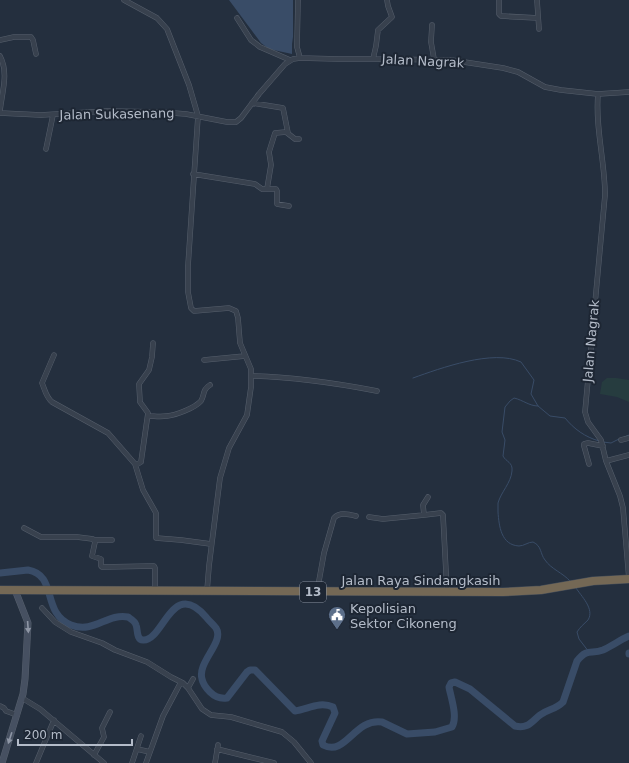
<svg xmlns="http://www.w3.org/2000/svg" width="629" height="763" font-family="'DejaVu Sans',sans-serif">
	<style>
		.green { fill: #263c3f }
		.water { fill: #394c67 }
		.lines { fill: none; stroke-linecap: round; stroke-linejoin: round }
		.stream { stroke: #394c67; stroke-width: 1 }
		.river { stroke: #394c67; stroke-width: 7 }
		.street-casing { stroke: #565f6c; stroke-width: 5.5 }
		.secondary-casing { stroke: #565f6c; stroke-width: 7 }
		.highway-casing { stroke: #434c59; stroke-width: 9 }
		.street { stroke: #38414e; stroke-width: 4.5 }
		.secondary { stroke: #465061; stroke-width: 6 }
		.highway { stroke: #746855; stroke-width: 8 }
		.oneway { fill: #8e96a5 }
		.labels { text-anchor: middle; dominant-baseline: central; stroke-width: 4; stroke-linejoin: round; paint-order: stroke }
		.shield { fill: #1d2633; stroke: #878f9c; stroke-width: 1 }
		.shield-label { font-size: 12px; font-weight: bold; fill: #b4bcc9 }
		.street-label { font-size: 13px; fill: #b4bcc9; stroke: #1d2633 }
		.poi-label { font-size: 13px; fill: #b4bcc9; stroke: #1d2633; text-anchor: start }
	</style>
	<rect width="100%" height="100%" fill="#242f3e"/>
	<!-- green -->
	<path class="green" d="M 607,378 L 616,378 L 629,380 L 629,402 L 617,397 L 600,394 L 602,382 Z"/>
	<!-- water -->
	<path class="water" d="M 229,0 L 293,0 L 293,37 L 292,44 L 292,54 L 269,49 L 261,43 Z"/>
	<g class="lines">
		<!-- stream -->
		<path class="stream" d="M 413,378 C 441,368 493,349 521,362 L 534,380 L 531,394 L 538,406 L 550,416 L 565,418 C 574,429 585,437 599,441
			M 538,406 C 529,406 523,400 514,398 L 510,401 L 505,407 L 502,432 L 505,440 L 503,456 C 506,462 513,462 512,471 C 511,483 501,492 498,503 C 498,506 498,509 498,512 C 499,526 501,545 519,546 C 524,546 528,542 533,542 C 542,546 540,554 545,560 C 551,569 563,573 570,581
			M 624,437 L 629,435
			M 603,442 L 611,443 L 619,439
			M 576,588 C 581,596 595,609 588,620 C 584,624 580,627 577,632 L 579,639 L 589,652"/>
		<!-- river -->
		<path class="river" d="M 0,573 L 28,570 C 58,575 41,613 71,625 C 94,634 107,613 128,617 C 131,619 135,621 136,625 C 138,629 136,640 143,640 C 163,642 172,577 206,617 C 209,621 213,624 216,628 C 225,642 197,662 202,679 C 203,684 207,689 210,692 C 215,697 220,699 227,698 L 247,672 L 250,670 L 255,670 L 295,711 C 308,709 320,701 333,707 L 335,713 L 322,741 L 323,745 C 346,757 354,718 382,722 L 407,734 L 435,732 L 452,727 C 458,717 451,698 449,687 L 451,683 L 455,682 L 470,689 L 515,726 C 528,729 531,722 540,715 C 548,709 555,710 563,702 L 577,661 C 588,647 591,655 603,650 C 612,646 620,640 629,636
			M 629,653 L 629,654"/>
		<defs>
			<path id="street" d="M 124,0 L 157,18 L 167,29 L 189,85 L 198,116 L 188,266 L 188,292 L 191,308 L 194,311 L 229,308 L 236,311 L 238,318 L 240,343 L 251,369 L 251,387 L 247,415 L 229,448 L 220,478 L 209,566 L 207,591
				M 298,0 L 297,47 L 300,58
				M 499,0 L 499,14 L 501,16 L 538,18
				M 537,0 L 539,29
				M 237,18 L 251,40 L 260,47 L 290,60
				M 432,25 L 431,42 L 434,59
				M 0,40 L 14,37 L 31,37 L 33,40 L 36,54
				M 0,56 C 9,73 2,92 0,111
				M 373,59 L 376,46 L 378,30 L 392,17 L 388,6 L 387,0
				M 598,94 C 595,128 605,161 605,195 L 585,412 L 588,422 L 601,440 L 606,461 L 620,496 L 623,508 L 629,579
				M 252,103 L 283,108 L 288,133
				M 0,113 L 41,115 L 107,111 L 160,112 L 186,114 L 227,122 L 236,122 L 241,118 L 259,94 L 285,64 L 293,59 L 300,58 L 338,59 L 373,59 L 451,60 L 503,68 L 518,72 L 545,87 L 561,90 L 598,94 L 629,92
				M 46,149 L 53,115
				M 193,174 L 255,184 L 262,189 L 276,189 L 277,191 L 277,204 L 289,206
				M 267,189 L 271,165 L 269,152 L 275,133 L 286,132 L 295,139 L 299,139
				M 54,355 L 42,383 C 45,390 46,397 52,402 L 108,433 L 135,464 L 143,490 L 156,513 L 156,538 L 181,540 L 211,544
				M 204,360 L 245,356
				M 252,376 C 294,377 335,383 377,391
				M 148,416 C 154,416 160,417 167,416 C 176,415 195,408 201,401 C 205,394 202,390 210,385
				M 621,440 L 629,438
				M 606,461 L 629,455
				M 589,464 L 584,446 L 584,444 L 588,443 L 603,446
				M 136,465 L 141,462 L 148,413 L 140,402 L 139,384 L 149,370 L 152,357 L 153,343
				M 428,497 L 423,505 L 424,515 L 441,513 L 443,515 L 447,591
				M 369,517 L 383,519 L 424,515
				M 24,528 L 41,537 L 77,537 L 93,539 L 95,542 L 92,556 L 101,559 L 101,566 L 102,567 L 154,566 L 155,568 L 155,590
				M 94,540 L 112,540
				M 317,592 L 324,553 L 334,518 C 339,512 348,514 356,516
				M 42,608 L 55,622 L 71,632 L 102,643 L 115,650 L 147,662 L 171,677 L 183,683 L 188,688 L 202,709 L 211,715 L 231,717 L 282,732 L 294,742 L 311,763
				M 188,688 L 193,679
				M 22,698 L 40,709 L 104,763
				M 0,706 L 4,708 L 6,711 L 17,715
				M 137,749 L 150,752
				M 217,749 L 274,763
				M 94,755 L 104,737 L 102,728 L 110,712
				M 36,763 L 54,720
				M 132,763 L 141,736
				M 146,763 L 163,716 L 181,682
				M 215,763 L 218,745"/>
			<path id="secondary" d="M 2,763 L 23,694 L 25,679 L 28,623 L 15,590"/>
			<path id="highway" d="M 0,590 L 503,592 L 541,590 L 593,581 L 629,579"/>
		</defs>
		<!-- street casing -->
		<use href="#street" class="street-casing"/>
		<!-- secondary casing -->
		<use href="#secondary" class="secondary-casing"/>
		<!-- highway casing -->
		<use href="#highway" class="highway-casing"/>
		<!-- street -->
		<use href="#street" class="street"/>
		<!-- secondary -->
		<use href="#secondary" class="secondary"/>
		<!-- highway -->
		<use href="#highway" class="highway"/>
	</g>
	<!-- one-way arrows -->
	<defs><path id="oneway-solid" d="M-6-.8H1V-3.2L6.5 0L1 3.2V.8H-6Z"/></defs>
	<g class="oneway">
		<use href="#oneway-solid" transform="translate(28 627) rotate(86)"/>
		<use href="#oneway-solid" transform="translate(10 738) rotate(108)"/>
	</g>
	<!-- icons -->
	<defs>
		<symbol id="civic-pin" viewBox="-11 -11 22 30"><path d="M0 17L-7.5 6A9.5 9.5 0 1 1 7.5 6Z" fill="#5c6f8a" stroke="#1d2633"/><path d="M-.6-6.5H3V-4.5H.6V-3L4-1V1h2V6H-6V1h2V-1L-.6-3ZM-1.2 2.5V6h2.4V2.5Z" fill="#fff"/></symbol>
	</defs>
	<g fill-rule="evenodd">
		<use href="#civic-pin" x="327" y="605" width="20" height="27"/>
	</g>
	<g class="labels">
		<!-- shield labels -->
		<rect class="shield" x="300" y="582" width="26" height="20" rx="3"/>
		<g class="shield-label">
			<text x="313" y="592">13</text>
		</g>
		<!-- street labels -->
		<g class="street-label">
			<text transform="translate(423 61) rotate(3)">Jalan Nagrak</text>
			<text transform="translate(117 114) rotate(-1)">Jalan Sukasenang</text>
			<text transform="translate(591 341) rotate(-85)">Jalan Nagrak</text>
			<text x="421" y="580">Jalan Raya Sindangkasih</text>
		</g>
		<!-- poi labels -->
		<g class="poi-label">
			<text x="350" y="608">Kepolisian<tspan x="350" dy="15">Sektor Cikoneng</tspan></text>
		</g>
	</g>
	<!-- scale -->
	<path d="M18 739v6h114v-6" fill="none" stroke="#b4bcc9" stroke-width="2"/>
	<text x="24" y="739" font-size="12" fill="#b4bcc9" stroke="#1d2633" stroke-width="3" paint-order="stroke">200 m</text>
</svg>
